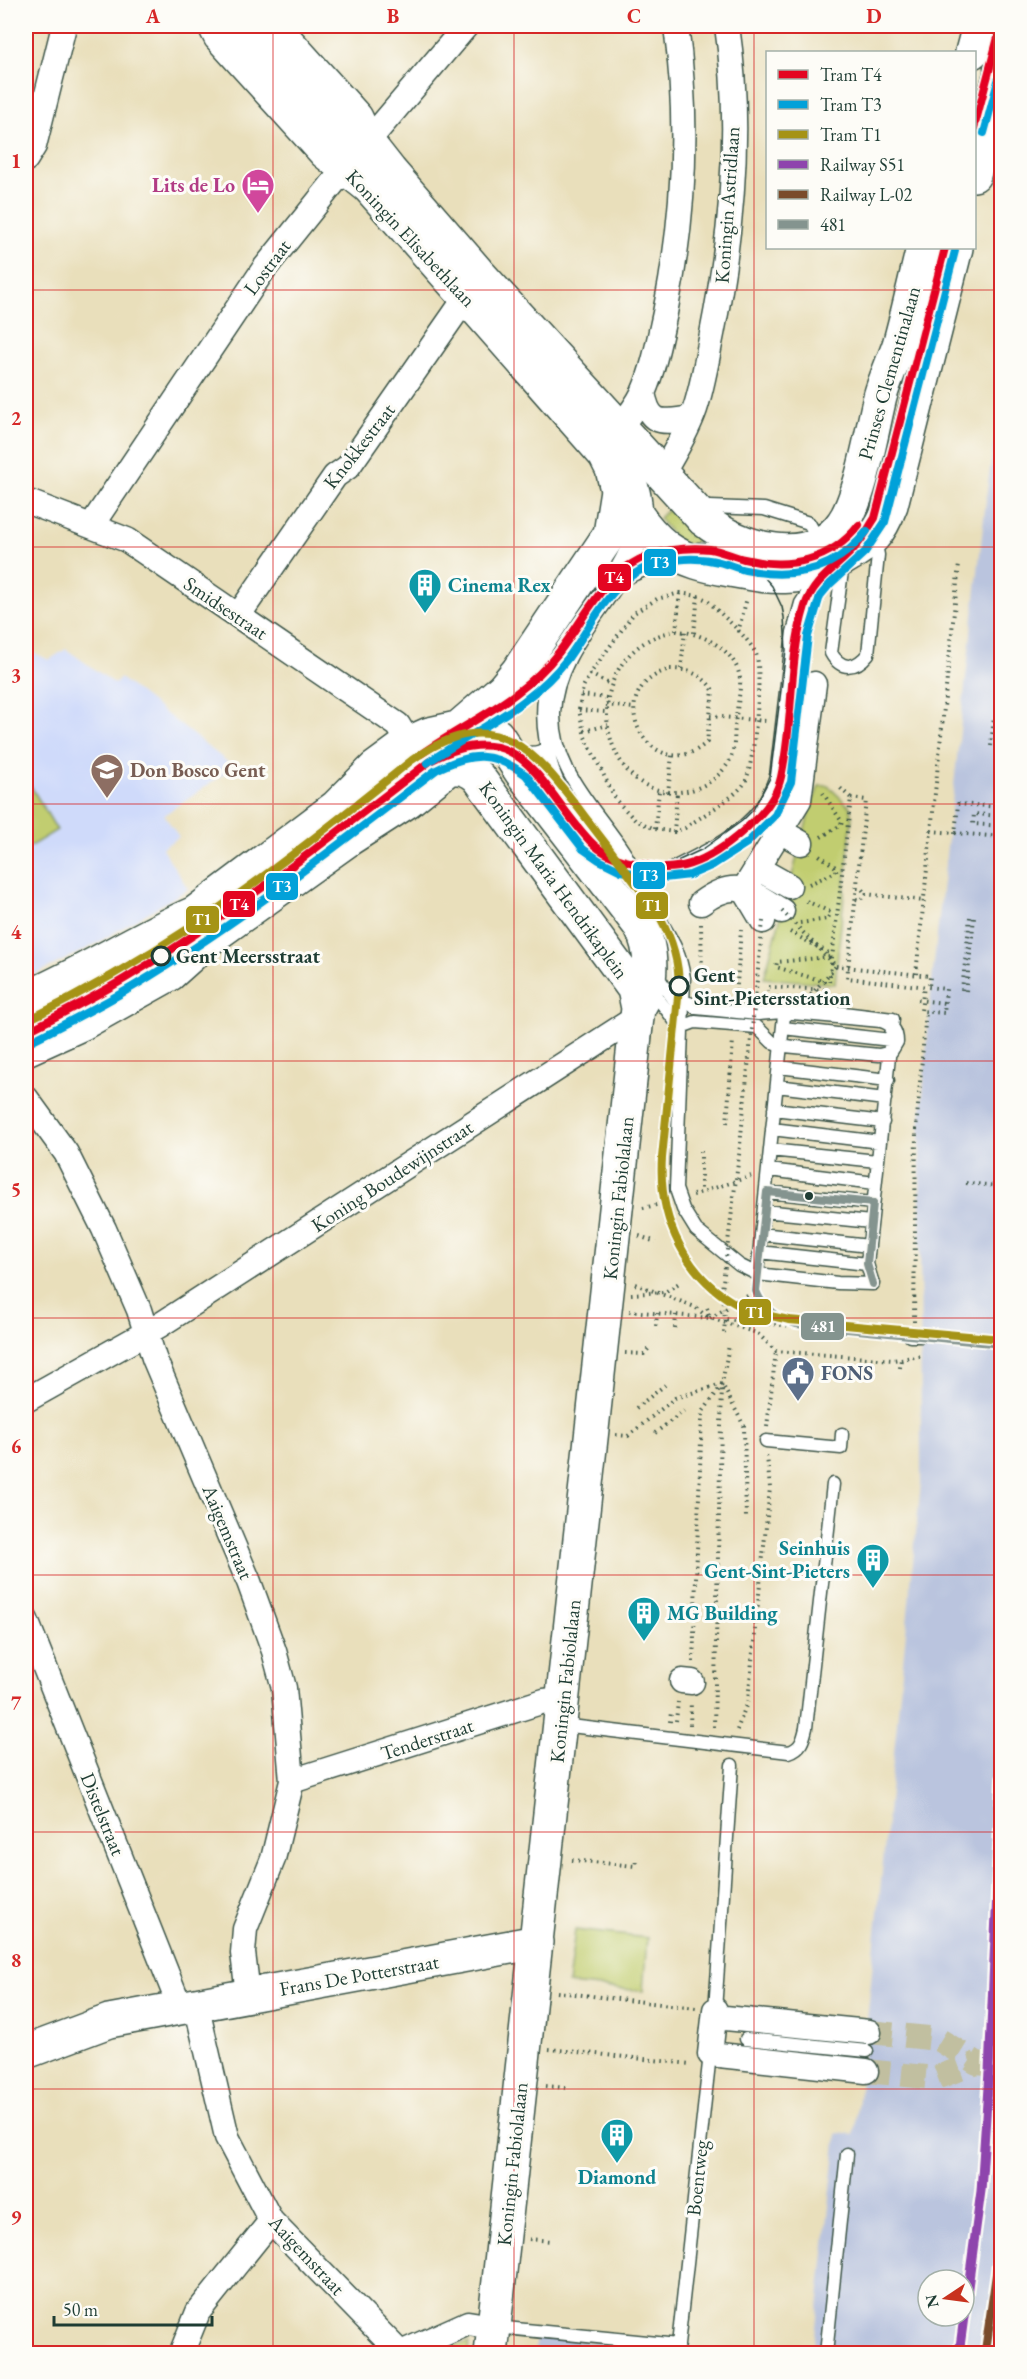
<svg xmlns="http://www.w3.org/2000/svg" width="1027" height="2379" font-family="'EB Garamond',serif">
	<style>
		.built { fill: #cfdafa }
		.industrial { fill: #bac4de; fill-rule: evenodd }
		.green { fill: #c1cd6f; stroke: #708552; stroke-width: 1.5 }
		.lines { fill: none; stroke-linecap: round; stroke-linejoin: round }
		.street-tunnel { stroke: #c1bfa0; stroke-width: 24; stroke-dasharray: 24 12; stroke-linecap: butt }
		.lane-casing { stroke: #3d5548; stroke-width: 15 }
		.street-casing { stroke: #3d5548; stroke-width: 27 }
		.secondary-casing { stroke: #3d5548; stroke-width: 36 }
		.path { stroke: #3d5548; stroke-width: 4; stroke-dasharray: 1.5 4.5; stroke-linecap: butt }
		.lane { stroke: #fff; stroke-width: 12 }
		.street { stroke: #fff; stroke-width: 24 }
		.secondary { stroke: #fff; stroke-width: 33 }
		.tram { stroke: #1f3d34; stroke-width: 1.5 }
		.rail-casing { stroke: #1f3d34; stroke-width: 7 }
		.rail { stroke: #fdfcf7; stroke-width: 4.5; stroke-dasharray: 14; stroke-linecap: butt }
		.path-bridge { stroke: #3d5548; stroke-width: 4; stroke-dasharray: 1.5 4.5; stroke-linecap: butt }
		.bus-1-casing { stroke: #fdfcf7; stroke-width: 12 }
		.bus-1 { stroke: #84948f; stroke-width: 8 }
		.rail-1-casing { stroke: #fdfcf7; stroke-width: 14 }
		.rail-2-casing { stroke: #fdfcf7; stroke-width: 14 }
		.rail-1 { stroke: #8e44ad; stroke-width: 9 }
		.rail-2 { stroke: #7a4b2a; stroke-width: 9 }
		.tram-1-casing { stroke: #fdfcf7; stroke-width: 12 }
		.tram-2-casing { stroke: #fdfcf7; stroke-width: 12 }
		.tram-3-casing { stroke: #fdfcf7; stroke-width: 12 }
		.tram-1 { stroke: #e40521; stroke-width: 8 }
		.tram-2 { stroke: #02a1d9; stroke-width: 8 }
		.tram-3 { stroke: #a59315; stroke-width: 8 }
		.grid { fill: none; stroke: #d62828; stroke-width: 1.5; stroke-opacity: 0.55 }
		.stop-dot { fill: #fdfcf7; stroke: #1f3d34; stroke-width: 3 }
		.bus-dot { fill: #1f3d34; stroke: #fdfcf7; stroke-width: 2 }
		.labels { text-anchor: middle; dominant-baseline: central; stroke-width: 6; stroke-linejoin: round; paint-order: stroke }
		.hotel-label { font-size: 20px; font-weight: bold; fill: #b23c85; stroke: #fdfcf7; text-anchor: end }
		.street-label { font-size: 20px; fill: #1f3d34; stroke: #fdfcf7 }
		.culture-label { font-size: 20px; font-weight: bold; fill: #0d838f; stroke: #fdfcf7; text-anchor: start }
		.education-label { font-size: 20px; font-weight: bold; fill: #785e54; stroke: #fdfcf7; text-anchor: start }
		.stop-label { font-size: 20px; font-weight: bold; fill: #1f3d34; stroke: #fdfcf7; text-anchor: start }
		.service-label { font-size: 20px; font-weight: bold; fill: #4e5e75; stroke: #fdfcf7; text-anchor: start }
		.line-badge { stroke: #fdfcf7; stroke-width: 2 }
		.badge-label { font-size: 16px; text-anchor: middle; font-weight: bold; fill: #fff }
		.neatline { fill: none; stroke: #d62828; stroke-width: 2 }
		.grid-label { font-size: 20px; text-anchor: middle; font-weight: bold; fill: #d62828 }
	</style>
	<rect width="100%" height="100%" fill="#fdfcf7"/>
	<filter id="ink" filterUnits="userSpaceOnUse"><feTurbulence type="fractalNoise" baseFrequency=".0167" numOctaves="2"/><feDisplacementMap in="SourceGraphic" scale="12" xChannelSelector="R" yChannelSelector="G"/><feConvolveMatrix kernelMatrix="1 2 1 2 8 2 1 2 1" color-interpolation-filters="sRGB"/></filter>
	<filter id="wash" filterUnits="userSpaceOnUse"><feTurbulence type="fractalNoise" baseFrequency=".008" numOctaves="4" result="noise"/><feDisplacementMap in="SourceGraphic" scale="24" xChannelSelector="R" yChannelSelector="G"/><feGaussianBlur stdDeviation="1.35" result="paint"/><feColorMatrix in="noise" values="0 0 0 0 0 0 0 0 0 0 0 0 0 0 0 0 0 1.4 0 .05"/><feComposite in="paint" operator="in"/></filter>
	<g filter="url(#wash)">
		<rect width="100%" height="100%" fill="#e9dfbb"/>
		<!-- built -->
		<path class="built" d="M 26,649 L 49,660 L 66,649 L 115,684 L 120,678 L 234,767 L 164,815 L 179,837 L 162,848 L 188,889 L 92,946 L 26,979 Z"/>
		<!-- industrial -->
		<path class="industrial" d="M 1001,397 L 1001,2353 L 813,2354 L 837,2133 L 854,2135 L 860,2091 L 921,1483 L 920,1131 L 932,980 L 988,482 ZM 928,2280 L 964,2280 L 964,2316 L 928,2316 Z
			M 537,2336 L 664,2350 L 663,2354 L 535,2354 Z"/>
		<!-- green -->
		<path class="green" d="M 671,506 L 706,541 L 681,546 L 659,518 Z
			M 26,778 L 57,830 L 26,849 Z
			M 819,786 L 828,786 L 850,807 L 852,816 L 835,984 L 764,978 L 811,806 Z
			M 575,1930 L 647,1938 L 643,1991 L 568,1984 Z
			M 469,2343 L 468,2353 L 439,2354 L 444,2346 Z"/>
	</g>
	<g filter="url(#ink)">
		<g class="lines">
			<!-- street-tunnel -->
			<path class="street-tunnel" d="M 869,2032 L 938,2039 L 977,2063 L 1002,2066
				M 866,2071 L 935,2078 L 977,2063"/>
			<defs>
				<path id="lane" d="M 235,26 L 350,154
					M 248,26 L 357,148
					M 990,68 L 1001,26
					M 629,458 C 693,558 557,617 554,713 C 553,771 594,806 624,852 C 637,872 646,895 658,916 C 671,939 680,951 684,978 L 676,1189 L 683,1209 L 696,1230 L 739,1265 L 757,1274 L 838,1283 L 873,1284 L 867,1264 L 893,1019 L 785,1006 L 757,1274
					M 710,507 L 764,509 L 809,523 L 819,541
					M 698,549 L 720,551 L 740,558
					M 629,564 L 646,556 L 666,551
					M 843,564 L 831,653 C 841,671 856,669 868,654 L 878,555 L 875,540
					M 621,580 L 658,564 L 678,562
					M 522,688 L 558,654
					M 513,751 C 536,755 549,755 553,730
					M 363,801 L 420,755
					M 573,801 L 632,878
					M 371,807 C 408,778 446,737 496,747
					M 579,824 C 548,774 528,709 558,654 C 570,633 586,613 600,593 C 615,571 632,546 635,519
					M 650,899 L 650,884 L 656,877 C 691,857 733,843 760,809 C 767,799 772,787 776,776 L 793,632 L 801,603 L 812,586 L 820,578
					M 655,973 L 677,1004
					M 650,988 L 675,1021
					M 683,1001 L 692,1004 L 696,1008 L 758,1014 L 782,1012 L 881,1021 C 892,1024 897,1031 897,1042 L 891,1052 L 879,1055 L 785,1046 L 772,1042 L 757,1027 L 695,1022 L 687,1025 L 679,1023 C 670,1016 672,1005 683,1001 Z
					M 26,1019 L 84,990 L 154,950
					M 39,1026 L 129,978 L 178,948
					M 783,1028 L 891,1040
					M 779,1067 L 888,1080
					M 777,1086 L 885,1099
					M 774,1109 L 883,1122
					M 772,1129 L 880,1142
					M 770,1150 L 877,1161
					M 769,1170 L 875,1183
					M 767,1192 L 873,1203
					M 764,1211 L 871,1222
					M 761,1234 L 869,1246
					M 759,1252 L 867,1264
					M 910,1336 L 921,1336
					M 766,1441 L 841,1448 L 842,1434
					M 562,1725 L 789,1752 C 801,1748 803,1741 806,1728 L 833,1484
					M 715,2010 L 732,1765
					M 746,2039 L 867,2051
					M 495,2327 L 678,2345 L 710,2054
					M 826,2354 L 847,2154"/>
				<path id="street" d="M 26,159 L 34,146 L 64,26
					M 643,393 C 650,427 662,422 691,418
					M 620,427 C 628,417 637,405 643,393 C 654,368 659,340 665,313 C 684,220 689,121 676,26
					M 662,474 C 674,454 687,432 695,409 C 703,385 707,358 712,334 C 732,234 742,127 727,26
					M 26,501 L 127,540 L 398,725 L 409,743
					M 91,526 L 264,269 L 346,167 L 466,26
					M 238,616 L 335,476 L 348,467 L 474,286
					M 780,831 L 801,843
					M 757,868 L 789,886
					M 701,903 C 737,877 748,891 782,911
					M 763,921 L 744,889 L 799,800 L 814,684
					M 26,1098 L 66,1153 L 104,1229 L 139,1310 L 154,1358 L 249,1582 L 274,1651 L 284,1688 L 292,1781 L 273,1859 L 245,1929 L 243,1953 L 248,1994
					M 26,1400 L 160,1325 L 637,1017
					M 26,1620 L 180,2007
					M 682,1681 L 692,1682
					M 292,1781 L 544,1701 L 563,1699
					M 196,2004 L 227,2137 L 271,2221 L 401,2354
					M 715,2010 L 710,2054 L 866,2071
					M 715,2017 L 869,2032
					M 401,2353 L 468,2323 L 493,2327
					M 181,2354 L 198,2312 L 271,2221"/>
				<path id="secondary" d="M 215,26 L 220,36 L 325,152 L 369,187 L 605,455 L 612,469 L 617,490 L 610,534 L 518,671 L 503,689 L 459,727
					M 273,26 L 356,118 L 368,143 L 390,171 L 481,276 L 704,520 C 740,549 811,570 843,523 C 861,498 872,429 880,397 C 885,379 893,362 899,345 C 908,313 915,280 923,248
					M 972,52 L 979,26
					M 974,175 L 1002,68
					M 616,477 C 629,504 642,528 666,547 C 685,561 707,566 730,570 C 777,579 801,582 844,558 C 871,543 880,534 891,505 L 956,248
					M 26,998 C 84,973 137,938 195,913 L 336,807 L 375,768 L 409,743 L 429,734 L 470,725 L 484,727 L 497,735 L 521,772 L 640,926 C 653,948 654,987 638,1008
					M 26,1049 L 81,1024 L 170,974 L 209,939 L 349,839 L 408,801 L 449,768 C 462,767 469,769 478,777 L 634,989 L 638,1008 L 637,1017 L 491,2354
					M 26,2052 L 109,2021 L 537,1942"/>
			</defs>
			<!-- lane casing -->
			<use href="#lane" class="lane-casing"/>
			<!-- street casing -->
			<use href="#street" class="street-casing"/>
			<!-- secondary casing -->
			<use href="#secondary" class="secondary-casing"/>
			<!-- path -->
			<path class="path" d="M 680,593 L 698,596 L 707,600 C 721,615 748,636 756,654 C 763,670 754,770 744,784 C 734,798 700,817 685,828 L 674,832 L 655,829 L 635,820 L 616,800 L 585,737 L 579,710 L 583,687 L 590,674 L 634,613 L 657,599 Z
				M 676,631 C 701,632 737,650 740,679 C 741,694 736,710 735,725 C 734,735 735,751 730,760 C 708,799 653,803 626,769 C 587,718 610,641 676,631 Z
				M 676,631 L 680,593
				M 738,632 L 747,598
				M 694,633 L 698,596
				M 670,669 C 688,669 702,674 713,690 L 707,742 C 655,791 594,692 670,669 Z
				M 681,669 L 685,631
				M 590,674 L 611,685
				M 581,695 L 607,698
				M 606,705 L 634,708
				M 579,710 L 605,712
				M 710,716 L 766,721
				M 584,731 L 608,725
				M 991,746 L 994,717
				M 668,793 L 672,755
				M 851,798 L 866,800 L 847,978 L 946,989 L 944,1013 L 921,1011 L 924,986
				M 1002,816 L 974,814 L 973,824 L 1002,826
				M 655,829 L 659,791
				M 931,831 L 1002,837
				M 674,832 L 677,793
				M 955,834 L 958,804 L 1002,807
				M 821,837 L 841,825 L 842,822 L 823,793
				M 809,884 L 836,872 L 837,868 L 819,855
				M 857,888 L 861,888 L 866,894
				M 856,899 L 860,900 L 866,894 L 924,901
				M 800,923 L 828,919 L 830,912 L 804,900
				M 701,924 L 702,973
				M 790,932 L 829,953 L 829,957 L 777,962 L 776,967 L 829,983 L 851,798 L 838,786
				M 836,966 L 930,976 L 929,987
				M 916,974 L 959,564
				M 962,990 L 970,917
				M 966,991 L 974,918
				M 736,997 L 741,930
				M 768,998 L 768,987 L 829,990
				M 918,1000 L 945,1003
				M 727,1123 L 733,1040
				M 701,1151 L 701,1193
				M 966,1183 L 998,1186
				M 693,1195 L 751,1176
				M 643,1208 L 665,1203
				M 639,1236 L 656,1242
				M 635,1284 L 695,1307 L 709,1318
				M 631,1294 L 665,1292 L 679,1283
				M 707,1308 L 710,1317
				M 629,1311 L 710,1318 L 757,1333 L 776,1351 L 893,1360 L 921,1356
				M 710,1318 L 756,1291
				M 914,1322 L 916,1130 L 926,1011
				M 656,1326 L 657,1313
				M 675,1328 L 676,1315
				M 625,1353 L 644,1354 L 650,1347
				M 900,1368 L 901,1358
				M 636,1408 L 665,1385
				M 767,1427 L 776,1351
				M 655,1433 L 684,1411
				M 616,1435 L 628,1436 L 675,1398 L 722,1384 L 744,1426 L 746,1519
				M 693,1662 L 702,1413 L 722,1385
				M 676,1721 L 678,1702
				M 670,1722 L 671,1711
				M 690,1725 L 691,1702
				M 714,1727 L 722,1384 L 729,1345
				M 737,1730 L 748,1700 L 770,1488 L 767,1456
				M 572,1860 L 635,1866 L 636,1861
				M 557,1992 L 696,2008
				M 549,2049 L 691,2064
				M 546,2086 L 567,2088
				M 529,2239 L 551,2241"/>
			<!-- lane -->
			<use href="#lane" class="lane"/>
			<!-- street -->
			<use href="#street" class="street"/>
			<!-- secondary -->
			<use href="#secondary" class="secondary"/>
			<!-- tram -->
			<path class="tram" d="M 644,865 L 673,863 L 703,849 L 742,821 L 753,810 L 770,778 L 786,650 L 784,617 L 782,607 L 772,586 L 756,568 L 740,558"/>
			<defs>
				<path id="rail" d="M 988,2354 L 1002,2271"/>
			</defs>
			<!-- rail casing -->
			<use href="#rail" class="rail-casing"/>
			<!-- rail -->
			<use href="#rail" class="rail"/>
			<!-- path-bridge -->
			<path class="path-bridge" d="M 782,911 L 836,966 L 810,996
				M 763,921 L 739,1155 L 722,1290 L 725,1319 L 839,1331
				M 724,1333 L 725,1319"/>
			<defs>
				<path id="bus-1" d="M 767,1192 L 756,1291 C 763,1310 778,1318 796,1324 L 1002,1344
					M 767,1192 L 873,1203
					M 873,1203 L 867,1264 L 873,1284"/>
			</defs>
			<!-- bus-1 casing -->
			<use href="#bus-1" class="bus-1-casing"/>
			<!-- bus-1 -->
			<use href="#bus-1" class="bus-1"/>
			<defs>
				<path id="rail-1" d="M 959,2354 L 981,2191 L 989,2072 L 1002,1779"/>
				<path id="rail-2" d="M 985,2354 L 1002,2236"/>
			</defs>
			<!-- rail-1 casing -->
			<use href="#rail-1" class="rail-1-casing"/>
			<!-- rail-2 casing -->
			<use href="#rail-2" class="rail-2-casing"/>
			<!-- rail-1 -->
			<use href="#rail-1" class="rail-1"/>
			<!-- rail-2 -->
			<use href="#rail-2" class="rail-2"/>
			<defs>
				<path id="tram-1" d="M 974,128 L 1001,26
					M 421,754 C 469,721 523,699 559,652 C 587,616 605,569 651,555 C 670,549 690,547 710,549 C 722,551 732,556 744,559 C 789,570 831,561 859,525
					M 26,1032 C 63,1013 99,995 134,973 C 238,910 334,835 430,761 C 523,713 538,786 590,841 C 602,854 622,861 639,864 C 647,865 657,868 666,868 C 702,868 735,840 759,816 C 769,806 778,791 781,777 C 794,721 788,661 805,606 C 814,578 840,566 857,545 C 864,537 869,527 875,518 L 945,248"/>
				<path id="tram-2" d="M 984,133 L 1002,66
					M 427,763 C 476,729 531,707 568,658 C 593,624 610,580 652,565 C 673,558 698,557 719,562 C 728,564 736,568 745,570 C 794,580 836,571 867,531
					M 31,1041 C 67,1023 104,1004 139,983 C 243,920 339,844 436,770 C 472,752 492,751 526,775 L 583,849 L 599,860 L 621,871 L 664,878 L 690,875 L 713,865 L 747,843 L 775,815 L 791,782 L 808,636 L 820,596 L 830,584 L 865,552 L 885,522 L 955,251"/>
				<path id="tram-3" d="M 26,1021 C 85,992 142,959 197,923 C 272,873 342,816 412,760 C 499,698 538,755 589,822 C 613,853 637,885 660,917 C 672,939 679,962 679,987 L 662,1158 C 658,1219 686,1280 744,1308 C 758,1314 773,1316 789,1320 L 1002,1339"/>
			</defs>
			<!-- tram-1 casing -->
			<use href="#tram-1" class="tram-1-casing"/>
			<!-- tram-2 casing -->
			<use href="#tram-2" class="tram-2-casing"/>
			<!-- tram-3 casing -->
			<use href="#tram-3" class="tram-3-casing"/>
			<!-- tram-1 -->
			<use href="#tram-1" class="tram-1"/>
			<!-- tram-2 -->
			<use href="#tram-2" class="tram-2"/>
			<!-- tram-3 -->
			<use href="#tram-3" class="tram-3"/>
		</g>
	</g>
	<!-- grid -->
	<path class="grid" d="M 273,26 L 273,2354M 514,26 L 514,2354M 754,26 L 754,2354M 26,290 L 1002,290M 26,547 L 1002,547M 26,804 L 1002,804M 26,1061 L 1002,1061M 26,1318 L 1002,1318M 26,1575 L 1002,1575M 26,1832 L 1002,1832M 26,2089 L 1002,2089"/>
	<!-- icons -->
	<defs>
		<symbol id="hotel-pin" viewBox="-11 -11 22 30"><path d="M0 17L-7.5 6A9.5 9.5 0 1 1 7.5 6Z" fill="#d1479c" stroke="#fdfcf7"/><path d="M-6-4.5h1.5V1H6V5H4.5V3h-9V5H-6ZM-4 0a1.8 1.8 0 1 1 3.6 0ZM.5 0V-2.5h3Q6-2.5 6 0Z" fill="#fff"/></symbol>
		<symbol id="building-pin" viewBox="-11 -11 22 30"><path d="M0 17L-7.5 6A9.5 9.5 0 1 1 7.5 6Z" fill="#0f9aa8" stroke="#fdfcf7"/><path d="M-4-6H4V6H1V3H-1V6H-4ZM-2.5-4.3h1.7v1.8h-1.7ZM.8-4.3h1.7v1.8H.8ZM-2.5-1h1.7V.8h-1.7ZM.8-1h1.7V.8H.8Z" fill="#fff"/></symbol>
		<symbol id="school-pin" viewBox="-11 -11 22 30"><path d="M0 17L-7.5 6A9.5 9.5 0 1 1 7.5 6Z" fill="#8d6e63" stroke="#fdfcf7"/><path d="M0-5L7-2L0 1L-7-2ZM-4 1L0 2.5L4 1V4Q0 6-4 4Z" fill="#fff"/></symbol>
		<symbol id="civic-pin" viewBox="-11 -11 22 30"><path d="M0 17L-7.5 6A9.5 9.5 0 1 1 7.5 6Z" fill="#5c6f8a" stroke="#fdfcf7"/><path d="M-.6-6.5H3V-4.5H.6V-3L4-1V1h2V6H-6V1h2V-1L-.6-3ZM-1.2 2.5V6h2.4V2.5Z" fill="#fff"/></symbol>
	</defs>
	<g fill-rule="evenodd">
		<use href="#hotel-pin" x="239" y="166" width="38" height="52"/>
		<use href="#building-pin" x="406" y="566" width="38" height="52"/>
		<use href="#school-pin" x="88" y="751" width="38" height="52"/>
		<use href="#civic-pin" x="779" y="1354" width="38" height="52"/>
		<use href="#building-pin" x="854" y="1541" width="38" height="52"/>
		<use href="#building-pin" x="625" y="1594" width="38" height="52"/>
		<use href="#building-pin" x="598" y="2116" width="38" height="52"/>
	</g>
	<!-- markers -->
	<g class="stop-dot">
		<circle cx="161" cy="956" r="9"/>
		<circle cx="679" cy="986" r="9"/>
	</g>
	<circle class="bus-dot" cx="809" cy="1196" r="5"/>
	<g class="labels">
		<!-- hotel labels -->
		<g class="hotel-label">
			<text x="235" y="185">Lits de Lo</text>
		</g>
		<!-- street labels -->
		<g class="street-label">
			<text transform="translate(727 205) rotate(-86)">Koningin Astridlaan</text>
			<text transform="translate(411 238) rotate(47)">Koningin Elisabethlaan</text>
			<text transform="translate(267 267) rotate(-53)">Lostraat</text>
			<text transform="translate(889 373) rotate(-74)">Prinses Clementinalaan</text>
			<text transform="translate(359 446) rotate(-52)">Knokkestraat</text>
			<text transform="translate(226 608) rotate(34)">Smidsestraat</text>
			<text transform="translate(554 880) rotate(54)">Koningin Maria Hendrikaplein</text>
			<text transform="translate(392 1176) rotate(-33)">Koning Boudewijnstraat</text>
			<text transform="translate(618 1198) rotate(-84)">Koningin Fabiolalaan</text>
			<text transform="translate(228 1532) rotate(67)">Aaigemstraat</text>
			<text transform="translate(565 1681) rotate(-84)">Koningin Fabiolalaan</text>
			<text transform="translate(427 1739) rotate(-18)">Tenderstraat</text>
			<text transform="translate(103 1814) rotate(68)">Distelstraat</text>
			<text transform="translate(359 1975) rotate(-10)">Frans De Potterstraat</text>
			<text transform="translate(512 2164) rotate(-84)">Koningin Fabiolalaan</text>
			<text transform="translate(697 2178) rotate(-84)">Boentweg</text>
			<text transform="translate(307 2255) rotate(47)">Aaigemstraat</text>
		</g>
		<!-- culture labels -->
		<g class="culture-label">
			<text x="448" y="585">Cinema Rex</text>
			<text x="850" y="1548" text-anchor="end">Seinhuis<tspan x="850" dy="23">Gent-Sint-Pieters</tspan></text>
			<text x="667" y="1613">MG Building</text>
			<text x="617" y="2177" text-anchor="middle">Diamond</text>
		</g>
		<!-- education labels -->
		<g class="education-label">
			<text x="130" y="770">Don Bosco Gent</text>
		</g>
		<!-- stop labels -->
		<g class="stop-label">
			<text x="176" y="956">Gent Meersstraat</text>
			<text x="694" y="975">Gent<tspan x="694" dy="23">Sint-Pietersstation</tspan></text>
		</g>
		<!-- service labels -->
		<g class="service-label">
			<text x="821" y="1373">FONS</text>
		</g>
	</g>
	<g class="line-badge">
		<rect x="643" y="548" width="34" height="29" rx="6" fill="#02a1d9"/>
		<rect x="597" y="563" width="35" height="29" rx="6" fill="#e40521"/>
		<rect x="632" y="861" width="34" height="29" rx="6" fill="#02a1d9"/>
		<rect x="265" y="872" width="34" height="29" rx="6" fill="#02a1d9"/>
		<rect x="222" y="890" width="34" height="28" rx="6" fill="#e40521"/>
		<rect x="635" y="891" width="34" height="29" rx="6" fill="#a59315"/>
		<rect x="185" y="905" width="35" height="29" rx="6" fill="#a59315"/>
		<rect x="738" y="1298" width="34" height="28" rx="6" fill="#a59315"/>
		<rect x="800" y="1312" width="45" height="29" rx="6" fill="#84948f"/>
	</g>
	<g class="badge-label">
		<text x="660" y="568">T3</text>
		<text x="614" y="583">T4</text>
		<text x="649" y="881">T3</text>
		<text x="282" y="892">T3</text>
		<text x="239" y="910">T4</text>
		<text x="652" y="911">T1</text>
		<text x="202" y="925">T1</text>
		<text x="755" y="1318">T1</text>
		<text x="823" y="1332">481</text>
	</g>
	<!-- margin -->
	<rect width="1027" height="2379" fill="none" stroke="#fdfcf7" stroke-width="66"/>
	<!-- legend -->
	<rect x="766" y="51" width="210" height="198" fill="#fdfcf7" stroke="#a4b0a9" stroke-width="1.5"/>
	<rect x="778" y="70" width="30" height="9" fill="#e40521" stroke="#a4b0a9" stroke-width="1.5"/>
	<text x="820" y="81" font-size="18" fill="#1f3d34">Tram T4</text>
	<rect x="778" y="100" width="30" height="9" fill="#02a1d9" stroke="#a4b0a9" stroke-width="1.5"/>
	<text x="820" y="111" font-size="18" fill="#1f3d34">Tram T3</text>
	<rect x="778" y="130" width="30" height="9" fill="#a59315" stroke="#a4b0a9" stroke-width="1.5"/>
	<text x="820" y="141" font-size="18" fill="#1f3d34">Tram T1</text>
	<rect x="778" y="160" width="30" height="9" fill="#8e44ad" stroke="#a4b0a9" stroke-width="1.5"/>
	<text x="820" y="171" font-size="18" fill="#1f3d34">Railway S51</text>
	<rect x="778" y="190" width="30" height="9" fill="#7a4b2a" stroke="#a4b0a9" stroke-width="1.5"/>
	<text x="820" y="201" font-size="18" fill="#1f3d34">Railway L-02</text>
	<rect x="778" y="220" width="30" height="9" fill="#84948f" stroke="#a4b0a9" stroke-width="1.5"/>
	<text x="820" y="231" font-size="18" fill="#1f3d34">481</text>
	<!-- north arrow -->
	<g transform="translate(946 2298) rotate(257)"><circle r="28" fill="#fdfcf7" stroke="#a4b0a9" stroke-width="1.5"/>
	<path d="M0-4.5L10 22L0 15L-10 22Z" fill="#c8321e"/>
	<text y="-9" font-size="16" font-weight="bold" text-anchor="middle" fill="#1f3d34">N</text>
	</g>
	<!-- scale -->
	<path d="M54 2316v9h158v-9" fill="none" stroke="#1f3d34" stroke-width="3"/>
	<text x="63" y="2316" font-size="18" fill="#1f3d34" stroke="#fdfcf7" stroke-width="4.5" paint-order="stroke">50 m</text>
	<rect x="33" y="33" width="961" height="2313" class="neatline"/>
	<g class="grid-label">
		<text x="153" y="23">A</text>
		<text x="393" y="23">B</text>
		<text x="634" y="23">C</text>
		<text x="874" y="23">D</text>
		<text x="16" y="168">1</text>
		<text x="16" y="425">2</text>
		<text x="16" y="682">3</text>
		<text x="16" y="939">4</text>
		<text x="16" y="1196">5</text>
		<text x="16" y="1453">6</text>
		<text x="16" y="1710">7</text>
		<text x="16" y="1967">8</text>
		<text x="16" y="2224">9</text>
	</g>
</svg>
